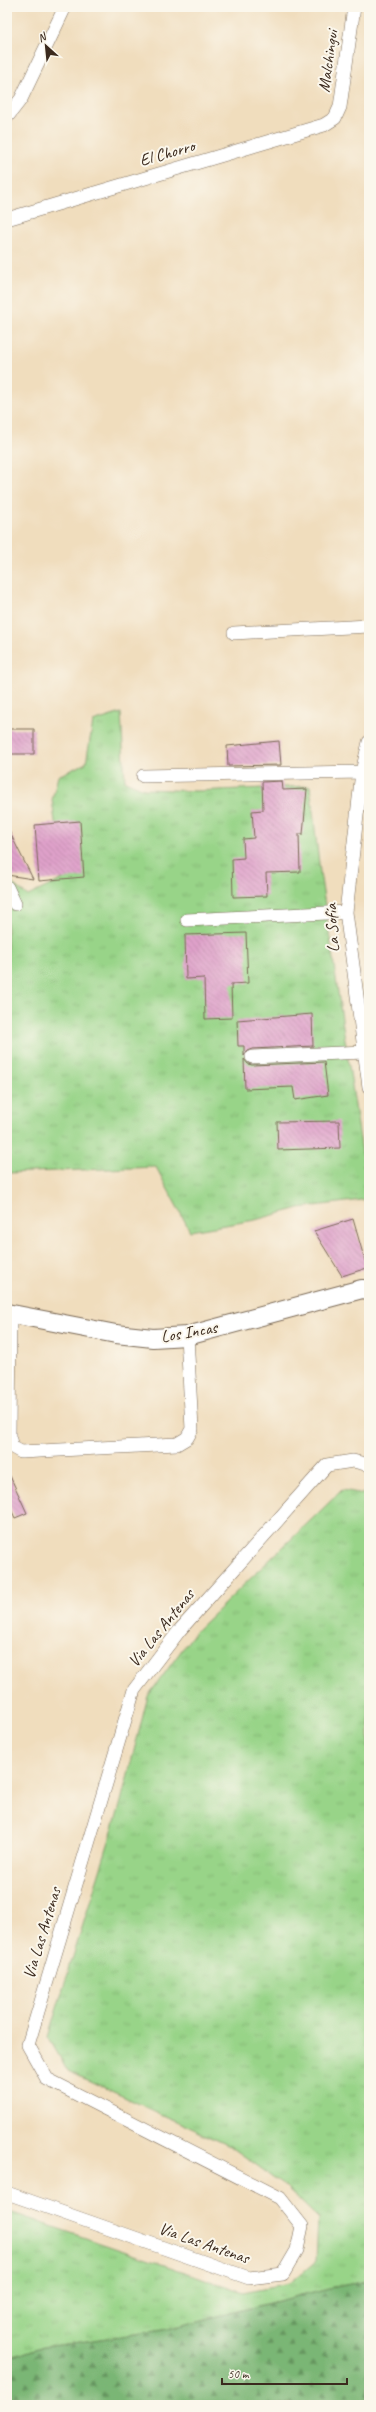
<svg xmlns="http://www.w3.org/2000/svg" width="376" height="2412" font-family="Caveat,sans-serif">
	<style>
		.grass { fill: url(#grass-tufts); stroke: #6a7f53 }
		.forest { fill: url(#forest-firs); stroke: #5a7049 }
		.building { fill: url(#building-back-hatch) }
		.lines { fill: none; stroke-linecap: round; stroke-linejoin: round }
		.street-casing { stroke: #7a6956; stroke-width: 14 }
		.secondary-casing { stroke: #7a6956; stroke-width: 20 }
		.street { stroke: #fff; stroke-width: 13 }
		.secondary { stroke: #fff; stroke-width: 18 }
		.labels { text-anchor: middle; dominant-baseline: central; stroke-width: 4; stroke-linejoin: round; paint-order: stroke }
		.street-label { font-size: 17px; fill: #3b2a1e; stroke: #fbf7ec }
	</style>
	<defs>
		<pattern id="grass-tufts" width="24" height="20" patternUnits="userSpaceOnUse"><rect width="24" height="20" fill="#98d488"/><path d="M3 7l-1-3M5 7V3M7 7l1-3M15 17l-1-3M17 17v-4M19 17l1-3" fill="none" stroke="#84b675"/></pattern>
		<pattern id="forest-firs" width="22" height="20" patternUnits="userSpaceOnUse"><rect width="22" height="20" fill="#7ab674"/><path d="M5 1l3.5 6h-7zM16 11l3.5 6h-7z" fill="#65945f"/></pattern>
		<pattern id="building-back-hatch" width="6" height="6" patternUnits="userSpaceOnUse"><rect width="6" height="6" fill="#dfa1ca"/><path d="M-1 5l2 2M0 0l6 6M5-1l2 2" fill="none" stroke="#b683a3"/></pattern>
	</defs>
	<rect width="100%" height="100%" fill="#fbf7ec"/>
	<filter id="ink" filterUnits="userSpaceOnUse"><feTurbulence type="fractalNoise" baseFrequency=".025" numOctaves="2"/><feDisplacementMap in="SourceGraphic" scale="8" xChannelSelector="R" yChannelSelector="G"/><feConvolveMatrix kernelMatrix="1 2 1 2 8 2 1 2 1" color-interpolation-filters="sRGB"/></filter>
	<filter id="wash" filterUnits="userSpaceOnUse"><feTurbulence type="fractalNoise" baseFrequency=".012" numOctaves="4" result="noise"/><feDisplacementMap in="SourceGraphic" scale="16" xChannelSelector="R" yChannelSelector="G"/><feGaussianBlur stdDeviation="0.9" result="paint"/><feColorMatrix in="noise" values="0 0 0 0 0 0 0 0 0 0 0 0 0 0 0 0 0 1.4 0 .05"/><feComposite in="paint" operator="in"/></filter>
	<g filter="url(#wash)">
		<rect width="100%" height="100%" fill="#f0ddbd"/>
		<!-- grass -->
		<path class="grass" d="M 121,713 L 125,781 L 144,789 L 196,791 L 310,786 L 320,872 L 369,1199 L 299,1208 L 255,1220 L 190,1231 L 156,1167 L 7,1173 L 7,880 L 28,896 L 63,879 L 52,800 L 58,776 L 86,763 L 93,722 Z
			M 342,1490 L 364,1494 L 369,1513 L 369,2281 L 329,2288 L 163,2330 L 38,2348 L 7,2359 L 7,2211 L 243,2292 L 290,2283 L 316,2261 L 318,2218 L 284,2185 L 230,2146 L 68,2071 L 48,2037 L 119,1809 L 148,1696 L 195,1632 Z"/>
		<!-- forest -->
		<path class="forest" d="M 369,2281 L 369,2405 L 7,2405 L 7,2359 L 38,2348 L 163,2330 L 329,2288 Z"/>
		<g id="blocks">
			<!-- building -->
			<path class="building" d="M 7,729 L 34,729 L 34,754 L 7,754 Z
				M 279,741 L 281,765 L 228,766 L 227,746 Z
				M 282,781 L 283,790 L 307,789 L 303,834 L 299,834 L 300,872 L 266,873 L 267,896 L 233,897 L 232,859 L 244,858 L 243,839 L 254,838 L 252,811 L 263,810 L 262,782 Z
				M 80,821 L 84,877 L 39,881 L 35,825 Z
				M 7,827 L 33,879 L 7,875 Z
				M 246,933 L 248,983 L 231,984 L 232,1018 L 205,1019 L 204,978 L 186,979 L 185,935 Z
				M 312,1014 L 313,1046 L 252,1049 L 247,1051 L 244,1056 L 244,1046 L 238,1046 L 237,1020 Z
				M 244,1059 L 248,1064 L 252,1065 L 324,1062 L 328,1095 L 295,1100 L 293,1087 L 245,1089 Z
				M 339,1121 L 340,1148 L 278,1150 L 277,1122 Z
				M 353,1219 L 367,1268 L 342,1276 L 314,1231 Z
				M 10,1476 L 27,1513 L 15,1518 L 9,1505 Z"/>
		</g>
	</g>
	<g filter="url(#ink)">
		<use href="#blocks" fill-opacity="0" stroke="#7a6956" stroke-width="1"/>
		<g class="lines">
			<defs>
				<path id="street" d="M 7,117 L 21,99 L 65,7
					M 7,219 L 324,125 L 335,118 L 340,107 L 354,7
					M 234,633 L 369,626
					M 369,742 L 362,772 L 346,912 L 369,1087
					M 143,776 L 362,772
					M 7,887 L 15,904
					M 187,920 L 346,912
					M 252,1057 L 364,1052
					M 10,1313 L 9,1436 L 12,1447 L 21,1452 L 177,1444 L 187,1438 L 192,1429 L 187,1336
					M 7,2193 L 249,2278 L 283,2274 L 297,2250 L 302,2226 L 280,2198 L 47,2079 L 28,2045 L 134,1690 L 179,1631 L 327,1465 L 353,1461 L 369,1465"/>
				<path id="secondary" d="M 7,1313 L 116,1334 L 153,1338 L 187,1336 L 362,1289 L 369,1290"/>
			</defs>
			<!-- street casing -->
			<use href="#street" class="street-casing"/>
			<!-- secondary casing -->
			<use href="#secondary" class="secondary-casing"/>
			<!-- street -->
			<use href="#street" class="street"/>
			<!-- secondary -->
			<use href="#secondary" class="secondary"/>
		</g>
	</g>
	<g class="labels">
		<!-- street labels -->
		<g class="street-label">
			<text transform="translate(328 61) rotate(-82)">Malchingui</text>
			<text transform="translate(167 153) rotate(-16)">El Chorro</text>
			<text transform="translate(332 928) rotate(-93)">La Sofía</text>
			<text transform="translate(189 1332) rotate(-10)">Los Incas</text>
			<text transform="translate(161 1628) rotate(-51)">Via Las Antenas</text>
			<text transform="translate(42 1933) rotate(-73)">Via Las Antenas</text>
			<text transform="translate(204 2243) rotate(19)">Via Las Antenas</text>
		</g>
	</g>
	<!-- margin -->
	<rect width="376" height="2412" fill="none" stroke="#fbf7ec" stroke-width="24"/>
	<!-- north arrow -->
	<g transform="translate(46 46) rotate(333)" stroke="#fbf7ec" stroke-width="3" paint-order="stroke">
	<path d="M0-3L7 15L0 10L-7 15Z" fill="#3b2a1e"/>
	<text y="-6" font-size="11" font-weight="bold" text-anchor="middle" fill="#3b2a1e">N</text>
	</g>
	<!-- scale -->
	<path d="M222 2378v6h125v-6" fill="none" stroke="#3b2a1e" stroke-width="2"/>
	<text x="228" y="2378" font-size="12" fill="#3b2a1e" stroke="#fbf7ec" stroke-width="3" paint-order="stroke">50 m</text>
</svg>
